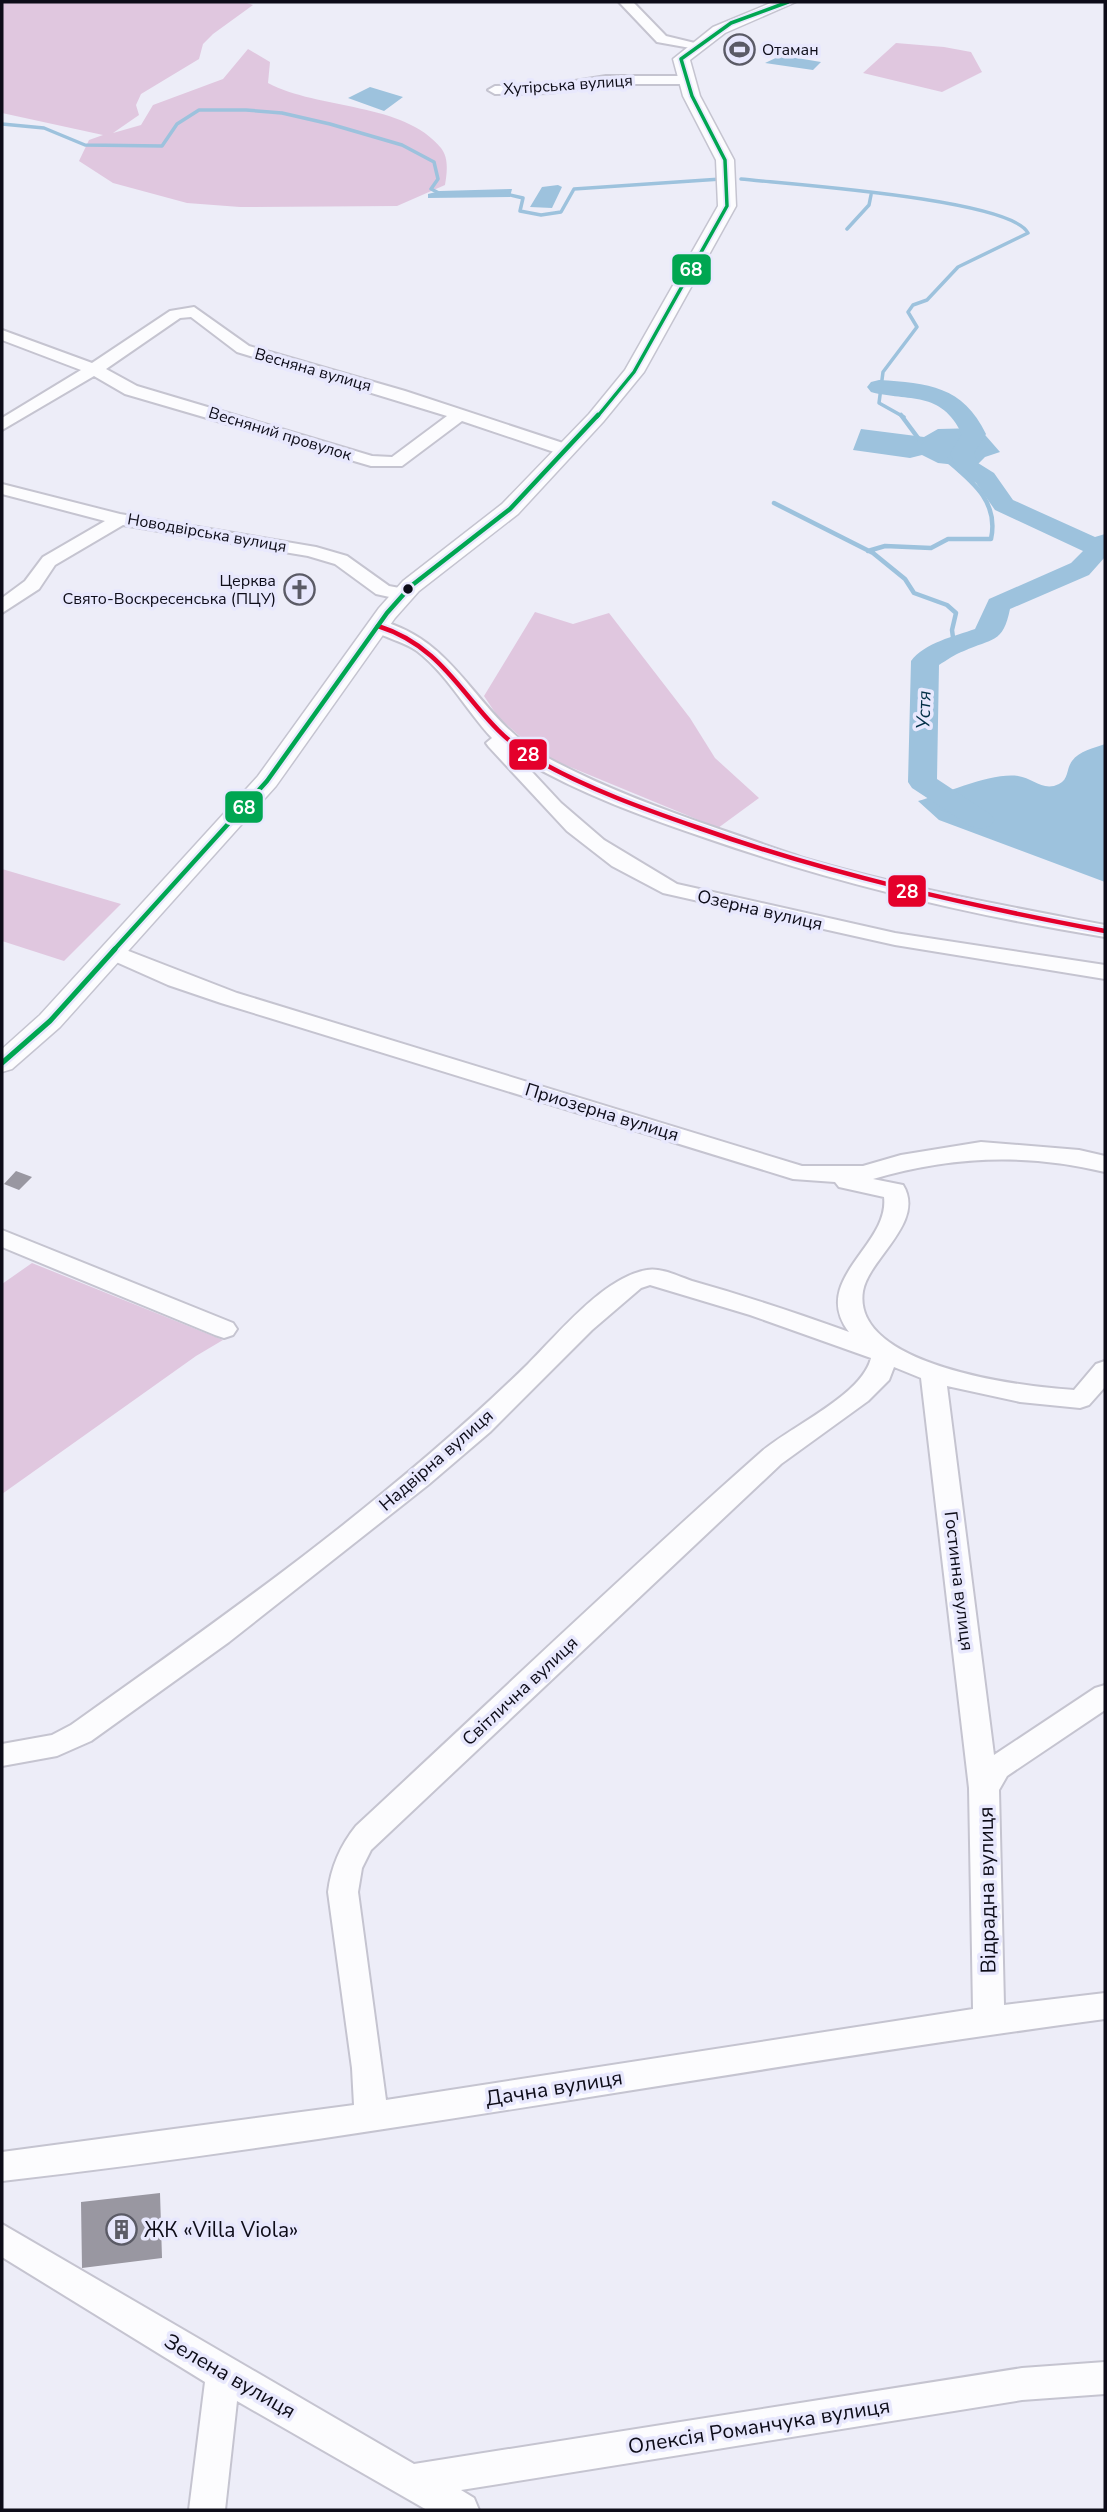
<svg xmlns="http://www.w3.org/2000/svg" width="1107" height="2512" font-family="'Nunito Sans',sans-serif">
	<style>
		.green { fill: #e0c7df }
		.water { fill: #9dc2dd }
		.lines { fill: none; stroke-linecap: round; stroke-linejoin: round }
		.stream-far1 { stroke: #9dc2dd; stroke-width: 3.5 }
		.stream { stroke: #9dc2dd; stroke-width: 4.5 }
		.river { fill: #9dc2dd; fill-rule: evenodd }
		.building { fill: #9997a1 }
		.minor-casing { stroke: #c5c4d0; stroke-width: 4 }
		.major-casing { stroke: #c5c4d0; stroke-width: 3 }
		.minor { fill: #fcfcfe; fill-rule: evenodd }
		.major { fill: #fcfcfe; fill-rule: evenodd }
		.bus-1-casing { stroke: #e8e8fd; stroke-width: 9 }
		.bus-2-far2-casing { stroke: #e8e8fd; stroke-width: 7 }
		.bus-2-far1-casing { stroke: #e8e8fd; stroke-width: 9 }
		.bus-2-casing { stroke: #e8e8fd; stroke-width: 10 }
		.bus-1 { stroke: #e4002b; stroke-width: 4.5 }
		.bus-2-far2 { stroke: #00a651; stroke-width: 3.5 }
		.bus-2-far1 { stroke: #00a651; stroke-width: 4.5 }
		.bus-2 { stroke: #00a651; stroke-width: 5 }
		.bus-dot { fill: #0d0c18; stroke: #e8e8fd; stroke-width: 2.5 }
		.labels { text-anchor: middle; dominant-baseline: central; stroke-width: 7; stroke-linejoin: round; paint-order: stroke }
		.far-poi-label { font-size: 16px; fill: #0d0c18; stroke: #e8e8fd; text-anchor: start }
		.far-street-label { font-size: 16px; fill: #0d0c18; stroke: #e8e8fd }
		.street-label { font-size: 18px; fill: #0d0c18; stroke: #e8e8fd }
		.water-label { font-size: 19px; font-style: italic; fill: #033047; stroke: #e8e8fd }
		.near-street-label { font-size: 21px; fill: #0d0c18; stroke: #e8e8fd }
		.near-poi-label { font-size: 21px; fill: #0d0c18; stroke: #e8e8fd; text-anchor: start }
		.line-badge { stroke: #e8e8fd; stroke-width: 2.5 }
		.badge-label { font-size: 19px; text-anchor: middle; font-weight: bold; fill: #fff }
	</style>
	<rect width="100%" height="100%" fill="#ededf8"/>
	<!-- green -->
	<path class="green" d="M 2,2 L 247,3 L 253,5 L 213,34 L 203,44 L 199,59 L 141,94 L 136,105 L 139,115 L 113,133 L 141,125 L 153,105 L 223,79 L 248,49 L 270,62 L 268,83 C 319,110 404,102 441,148 C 449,158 447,173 445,185 L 397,206 L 240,207 L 187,203 L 113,183 L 79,161 L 89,140 L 103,135 L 2,113 Z
		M 896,43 L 944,47 L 971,52 L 982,72 L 942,92 L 863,73 Z
		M 535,612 L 573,624 L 609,613 L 690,718 L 715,758 L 759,798 L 718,828 L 541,755 L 498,717 L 484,696 Z
		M 2,869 L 121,904 L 64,961 L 2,941 Z
		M 32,1263 L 223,1340 L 196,1356 L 2,1494 L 2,1284 Z"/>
	<!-- water -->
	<path class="water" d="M 780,56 L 785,56 L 821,62 L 813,70 L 765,63 Z
		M 370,87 L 403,97 L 384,111 L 348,98 Z
		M 558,185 L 562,187 L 552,208 L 530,207 L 542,187 Z
		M 512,189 L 510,197 L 428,198 L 428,194 L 440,191 Z
		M 979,428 L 1000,452 L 985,457 L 975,467 L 938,463 L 922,455 L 910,458 L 853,450 L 861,429 L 924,437 L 938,429 Z
		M 1105,744 L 1105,882 L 939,820 L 918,801 C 944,794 992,772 1018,776 C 1033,778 1043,792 1059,784 C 1069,779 1066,769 1072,761 C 1079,751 1094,748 1105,744 Z"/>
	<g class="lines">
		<!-- stream-far1 -->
		<path class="stream-far1" d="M 2,124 L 44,128 L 85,145 L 162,146 L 177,124 L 199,110 L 246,110 L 282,113 L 330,124 L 402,145 L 434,162 L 438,179 L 431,189 L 443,195
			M 741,179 C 786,184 1011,199 1028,233 L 958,267 L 927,300 L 913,305 L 908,312 L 917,327 L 883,372 L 879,403 L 904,417
			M 502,193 L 523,198 L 520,211 L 541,215 L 561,212 L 574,189 L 721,179
			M 847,229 L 869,205 L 871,195"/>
		<!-- stream -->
		<path class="stream" d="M 901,415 L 921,442
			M 774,503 L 873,553 L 905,579 L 914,593 L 947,605 L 956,613 L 952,630 L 954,645
			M 868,551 L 885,546 L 931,548 L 948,539 L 991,539 C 999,502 973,482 947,460"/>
		<!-- river -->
		<path class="river" d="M 879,380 C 928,383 963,386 986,434 L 974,453 L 978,463 L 994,473 L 1013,500 L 1095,537 L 1105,534 L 1105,557 L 1089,575 L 1010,609 C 1003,644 992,638 964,651 C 955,654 947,660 939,665 L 937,779 L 990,814 L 995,820 L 990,826 L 980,829 L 970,826 L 912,788 L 908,782 L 911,661 C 924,643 955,636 975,629 L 989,599 L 1071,563 L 1083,551 L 995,510 L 976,483 L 958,472 L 950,453 L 962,434 C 941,390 909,402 871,392 L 867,387 L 871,382 Z"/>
	</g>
	<!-- building -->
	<path class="building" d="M 16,1171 L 32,1177 L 19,1190 L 4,1184 Z
		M 160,2193 L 162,2258 L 82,2268 L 81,2202 Z"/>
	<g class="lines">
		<defs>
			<path id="minor" d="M 619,2 L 633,2 L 666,36 L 703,45 L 696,49 L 657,42 Z
				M 606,76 L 683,76 L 690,80 L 683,84 L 606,84 L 550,93 L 495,94 L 488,90 L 495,86 L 550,85 Z
				M 194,307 L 249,346 L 405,391 L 572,446 L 575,450 L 572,454 L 560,454 L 462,421 L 402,466 L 371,466 L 125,394 L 94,376 L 2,430 L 2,418 L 81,370 L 2,340 L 2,330 L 92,363 L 170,311 ZM 191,317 L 237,352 L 447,416 L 392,457 L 372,456 L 137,386 L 106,369 L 180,318 Z
				M 2,484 L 120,514 L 316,547 L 347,556 L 389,586 L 410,590 L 412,594 L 403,600 L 376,594 L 335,564 L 308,556 L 123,525 L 55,565 L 39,589 L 2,613 L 2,598 L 25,581 L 43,557 L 105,521 L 2,494 Z
				M 378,620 C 461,641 475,719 548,758 C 602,787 661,809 719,829 C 749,839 779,850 810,860 C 906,888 1006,906 1105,925 L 1105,937 C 971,915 838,884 709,839 C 644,817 578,793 519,758 L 561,803 L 604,840 L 677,884 L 895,933 L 1105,965 L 1105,979 L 895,945 L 663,893 L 612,866 L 567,831 L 489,747 L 486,743 L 492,738 C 466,710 447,674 417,651 C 404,641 376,636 369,626 L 371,622 Z
				M 113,945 L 237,993 L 802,1166 L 863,1166 L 901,1155 L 981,1142 L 1079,1150 L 1105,1156 L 1105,1172 C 1025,1153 951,1156 873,1179 L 903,1185 C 926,1222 869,1258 863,1291 C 851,1366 1022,1387 1074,1390 L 1096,1364 L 1105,1361 L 1105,1387 L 1089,1405 L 1080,1408 L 1020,1402 L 947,1386 L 994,1755 L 1095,1688 L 1105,1685 L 1105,1710 L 1007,1776 L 999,1790 L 1004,2005 L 1105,1993 L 1105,2019 C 737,2068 371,2139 2,2181 L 2,2152 L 354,2105 L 352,2068 L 328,1892 C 331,1867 340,1846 356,1826 C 490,1702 623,1574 760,1453 C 789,1427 862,1396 871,1358 L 750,1315 L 650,1285 L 641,1288 L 592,1330 L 490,1432 L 428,1485 L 229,1642 L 91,1741 L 57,1756 L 2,1766 L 2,1744 L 52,1735 L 71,1725 C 229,1613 389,1500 528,1364 C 558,1334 604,1277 647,1270 C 660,1267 680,1277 692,1281 C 745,1296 797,1313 849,1332 C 809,1280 890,1245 884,1197 L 839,1187 L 835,1182 L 793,1179 L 221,1003 L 168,985 L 105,957 L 102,952 L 105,947 ZM 894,1367 L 921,1378 L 969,1788 L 973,2009 L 386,2100 L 358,1892 L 362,1868 L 371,1850 L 781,1464 L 868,1401 L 889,1380 Z
				M 2,1230 L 233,1323 L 237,1329 L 233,1335 L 224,1338 L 215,1335 L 2,1247 Z
				M 2,2224 L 414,2464 L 1022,2368 L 1105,2362 L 1105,2394 L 1022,2400 L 461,2490 L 474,2498 L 479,2510 L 427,2510 L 237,2401 L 225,2510 L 189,2510 L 205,2382 L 2,2257 Z"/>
			<path id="major" d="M 773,2 L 796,2 L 725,33 L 690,60 L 700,96 L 734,160 L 736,206 L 644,372 L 603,422 L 518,514 L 419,591 L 395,618 L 276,786 L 60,1027 L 12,1069 L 2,1072 L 2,1049 L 40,1015 L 258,776 L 379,608 L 403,581 L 502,504 L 589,414 L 625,370 L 718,206 L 716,160 L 683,96 L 673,59 L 713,27 Z"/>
		</defs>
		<!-- minor casing -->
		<use href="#minor" class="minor-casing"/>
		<!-- major casing -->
		<use href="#major" class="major-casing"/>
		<!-- minor -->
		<use href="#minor" class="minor"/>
		<!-- major -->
		<use href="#major" class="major"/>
		<defs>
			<path id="bus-1" d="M 378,626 C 457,651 468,721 537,760 C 588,789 644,809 699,828 C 832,875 967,905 1105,931"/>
			<path id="bus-2-far2" d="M 597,417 L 634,372 L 727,206 L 725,160 L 692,96 L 681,59 L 731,23 L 788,2"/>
			<path id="bus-2-far1" d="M 113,951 L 267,781 L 387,613 L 411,586 L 510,509 L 598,415"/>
			<path id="bus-2" d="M 2,1063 L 50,1021 L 115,949"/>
		</defs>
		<!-- bus-1 casing -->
		<use href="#bus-1" class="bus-1-casing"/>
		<!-- bus-2-far2 casing -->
		<use href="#bus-2-far2" class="bus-2-far2-casing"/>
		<!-- bus-2-far1 casing -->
		<use href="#bus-2-far1" class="bus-2-far1-casing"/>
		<!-- bus-2 casing -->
		<use href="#bus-2" class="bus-2-casing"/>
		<!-- bus-1 -->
		<use href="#bus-1" class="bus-1"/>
		<!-- bus-2-far2 -->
		<use href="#bus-2-far2" class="bus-2-far2"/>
		<!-- bus-2-far1 -->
		<use href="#bus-2-far1" class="bus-2-far1"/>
		<!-- bus-2 -->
		<use href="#bus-2" class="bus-2"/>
	</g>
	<!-- icons -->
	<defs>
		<symbol id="stadium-ring" viewBox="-11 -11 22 22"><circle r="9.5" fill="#e8e8fd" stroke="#5b5b66" stroke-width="1.5"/><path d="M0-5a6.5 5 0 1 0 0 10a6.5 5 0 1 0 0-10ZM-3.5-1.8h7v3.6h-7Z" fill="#5b5b66"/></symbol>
		<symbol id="church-ring" viewBox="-11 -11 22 22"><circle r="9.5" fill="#e8e8fd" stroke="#5b5b66" stroke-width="1.5"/><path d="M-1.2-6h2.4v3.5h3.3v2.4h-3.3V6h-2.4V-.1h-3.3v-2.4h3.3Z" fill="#5b5b66"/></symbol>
		<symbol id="building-ring" viewBox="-11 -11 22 22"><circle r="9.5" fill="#e8e8fd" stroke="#5b5b66" stroke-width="1.5"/><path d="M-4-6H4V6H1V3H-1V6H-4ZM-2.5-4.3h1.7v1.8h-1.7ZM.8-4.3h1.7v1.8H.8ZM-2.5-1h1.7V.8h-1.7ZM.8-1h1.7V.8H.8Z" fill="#5b5b66"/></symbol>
	</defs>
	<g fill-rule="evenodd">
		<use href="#stadium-ring" x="722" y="32" width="35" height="35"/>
		<use href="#church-ring" x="282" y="572" width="35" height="35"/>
		<use href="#building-ring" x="104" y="2212" width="35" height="35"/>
	</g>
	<!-- markers -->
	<circle class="bus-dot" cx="408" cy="589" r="6"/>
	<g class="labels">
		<!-- far-poi labels -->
		<g class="far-poi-label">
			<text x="762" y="50">Отаман</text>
			<text x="276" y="581" text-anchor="end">Церква<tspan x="276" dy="18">Свято-Воскресенська (ПЦУ)</tspan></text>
		</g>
		<!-- far-street labels -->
		<g class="far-street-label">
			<text transform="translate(568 85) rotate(-4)">Хутірська вулиця</text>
			<text transform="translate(313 370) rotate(16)">Весняна вулиця</text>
			<text transform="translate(280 434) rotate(17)">Весняний провулок</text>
			<text transform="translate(207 533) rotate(10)">Новодвірська вулиця</text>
		</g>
		<!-- street labels -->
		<g class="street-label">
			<text transform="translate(760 910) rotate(13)">Озерна вулиця</text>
			<text transform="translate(602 1112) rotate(17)">Приозерна вулиця</text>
			<text transform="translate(436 1460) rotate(-41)">Надвірна вулиця</text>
			<text transform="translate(959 1581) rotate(83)">Гостинна вулиця</text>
			<text transform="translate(520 1691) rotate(-43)">Світлична вулиця</text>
		</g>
		<!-- water labels -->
		<g class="water-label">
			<text transform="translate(924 710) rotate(-88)">Устя</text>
		</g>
		<!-- near-street labels -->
		<g class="near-street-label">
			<text transform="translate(987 1890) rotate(-91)">Відрадна вулиця</text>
			<text transform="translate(554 2088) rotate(-9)">Дачна вулиця</text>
			<text transform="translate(230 2376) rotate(30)">Зелена вулиця</text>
			<text transform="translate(759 2426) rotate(-9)">Олексія Романчука вулиця</text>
		</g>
		<!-- near-poi labels -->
		<g class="near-poi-label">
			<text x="144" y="2230">ЖК «Villa Viola»</text>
		</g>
	</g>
	<g class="line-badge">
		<rect x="671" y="253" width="41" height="33" rx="7" fill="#00a651"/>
		<rect x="508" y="738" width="40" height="33" rx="7" fill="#e4002b"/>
		<rect x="224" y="790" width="40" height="34" rx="7" fill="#00a651"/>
		<rect x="887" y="874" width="40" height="34" rx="7" fill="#e4002b"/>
	</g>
	<g class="badge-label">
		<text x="691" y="276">68</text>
		<text x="528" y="761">28</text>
		<text x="244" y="814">68</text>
		<text x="907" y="898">28</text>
	</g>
	<!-- border -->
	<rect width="1107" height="2512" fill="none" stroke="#0d0c18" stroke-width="7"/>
</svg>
